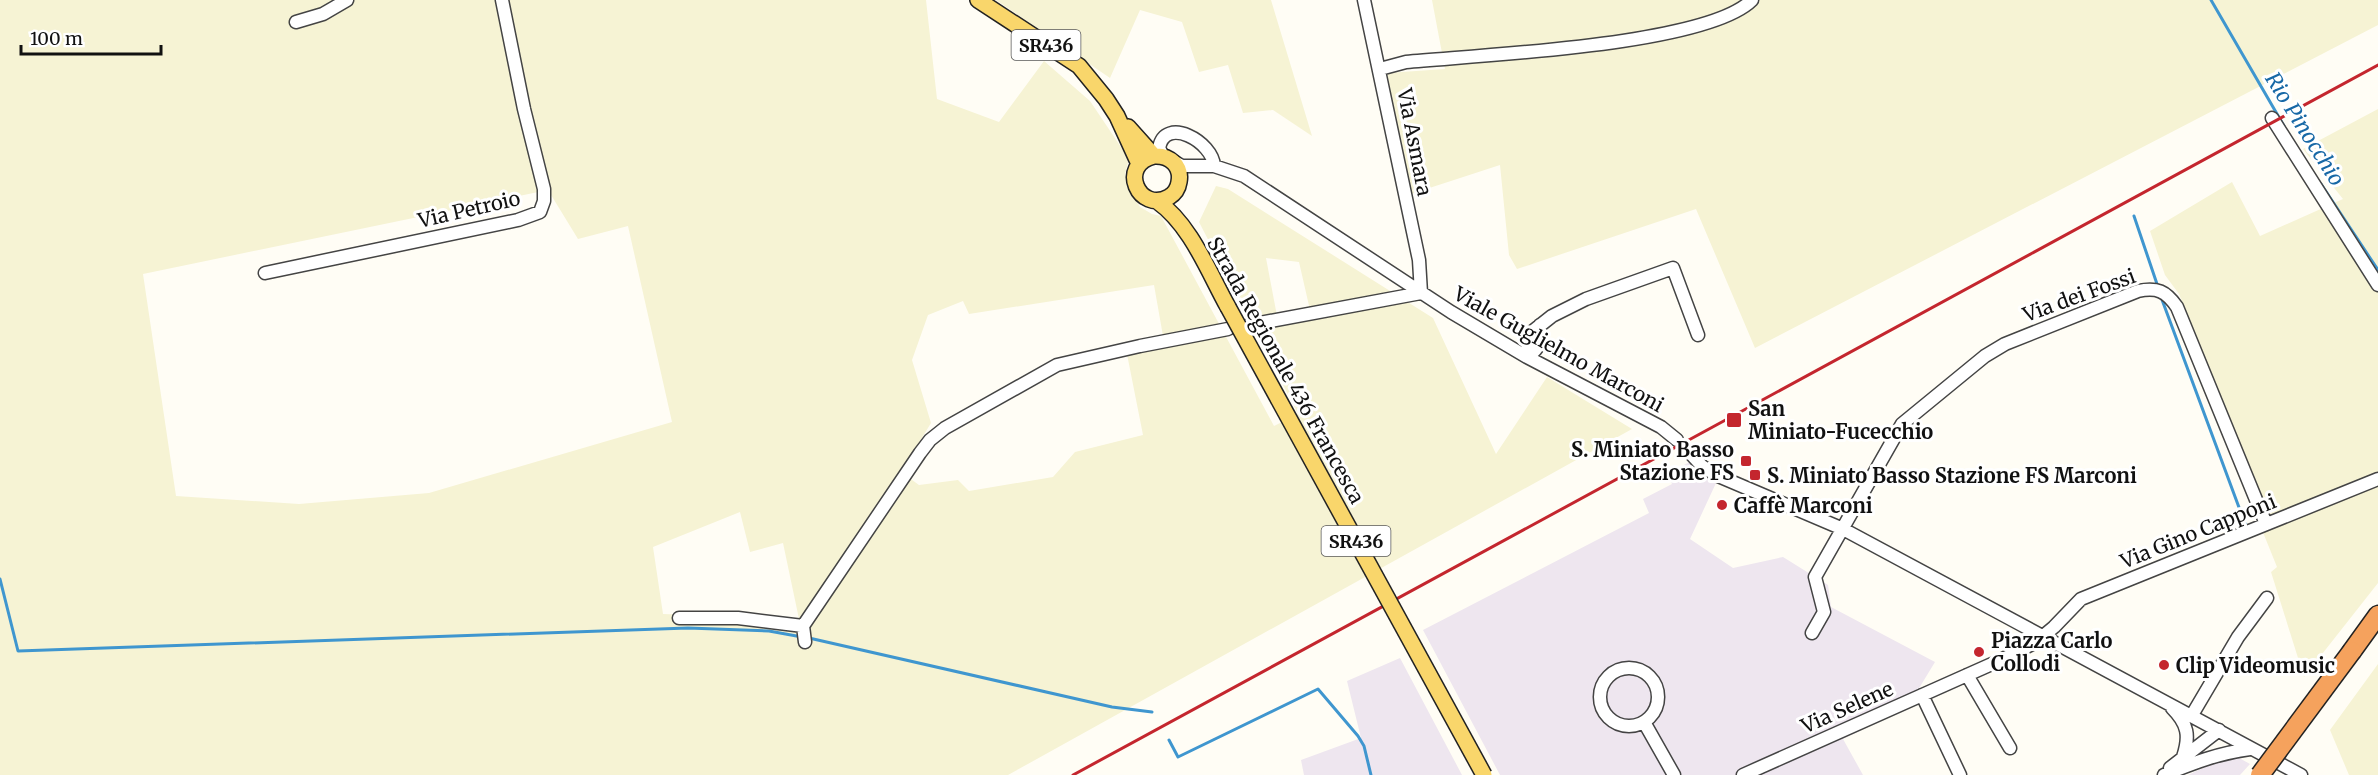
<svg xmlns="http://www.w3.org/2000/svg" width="2378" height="775" font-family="Merriweather,serif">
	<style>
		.industrial { fill: #eee6ef }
		.farmland { fill: #f6f3d4; fill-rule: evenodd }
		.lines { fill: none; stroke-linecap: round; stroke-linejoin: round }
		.stream { stroke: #3f96cf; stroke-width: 3 }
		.minor-casing { stroke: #444; stroke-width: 15 }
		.major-casing { stroke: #222; stroke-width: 18 }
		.highway-casing { stroke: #222; stroke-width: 21 }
		.minor { stroke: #fff; stroke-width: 12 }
		.major { stroke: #f9d66b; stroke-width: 15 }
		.highway { stroke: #f5a25d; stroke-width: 18 }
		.rail { stroke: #c4262e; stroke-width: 3 }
		.major-bridge-casing { stroke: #222; stroke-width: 18; stroke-linecap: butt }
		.highway-bridge-casing { stroke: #222; stroke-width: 21; stroke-linecap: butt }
		.major-bridge { stroke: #f9d66b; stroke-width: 15 }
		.highway-bridge { stroke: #f5a25d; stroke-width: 18 }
		.poi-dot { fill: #c4262e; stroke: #fff; stroke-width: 2 }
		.labels { text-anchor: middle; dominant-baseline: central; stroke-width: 6; stroke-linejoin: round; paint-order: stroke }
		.shield { fill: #fff; stroke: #585858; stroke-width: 1.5 }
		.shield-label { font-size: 18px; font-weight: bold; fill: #111 }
		.street-label { font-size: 20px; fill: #111; stroke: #fff }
		.poi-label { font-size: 20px; font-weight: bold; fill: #111; stroke: #fff; text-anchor: start }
		.water-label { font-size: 21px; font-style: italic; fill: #1768a6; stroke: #fff }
	</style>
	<rect width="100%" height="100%" fill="#fffdf5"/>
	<!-- industrial -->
	<path class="industrial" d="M 1690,462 L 1716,483 L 1690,539 L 1733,568 L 1783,557 L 1828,585 L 1831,607 L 1935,662 L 1907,708 L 1843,739 L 1863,775 L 1500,775 L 1423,630 L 1649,513 L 1643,499 L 1672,484 L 1667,473 Z
		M 1400,658 L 1462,775 L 1304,775 L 1301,760 L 1361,738 L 1347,681 Z
		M 2232,754 L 2250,764 L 2240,775 L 2188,775 Z"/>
	<!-- farmland -->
	<path class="farmland" d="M 0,0 L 926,0 L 937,99 L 999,122 L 1044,61 L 1090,101 L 1129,159 L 1125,174 L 1131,192 L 1140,207 L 1152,214 L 1161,216 L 1274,426 L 1298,414 L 1199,222 L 1216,186 L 1228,189 L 1433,318 L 1496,454 L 1547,377 L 1632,429 L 1008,775 L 0,775 ZM 548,190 L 578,239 L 628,226 L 672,422 L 429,493 L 299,504 L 176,496 L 143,274 ZM 1266,258 L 1299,262 L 1310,310 L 1277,316 ZM 1154,285 L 1163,336 L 1125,344 L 1143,435 L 1075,452 L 1053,477 L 969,491 L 958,480 L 919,485 L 901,472 L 931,423 L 912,360 L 928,315 L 963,301 L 969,314 ZM 740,512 L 750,552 L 783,543 L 799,619 L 663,614 L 653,547 Z
		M 996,0 L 1271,0 L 1312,136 L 1273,110 L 1243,113 L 1228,65 L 1199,72 L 1182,22 L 1140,10 L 1110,78 Z
		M 1432,0 L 2378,0 L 2378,25 L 1755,348 L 1696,209 L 1517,269 L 1509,255 L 1500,165 L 1411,194 L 1387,73 L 1445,69 Z
		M 2378,109 L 2378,583 L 2304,677 L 2271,572 L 2277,567 L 2258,520 L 2270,515 L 2179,294 L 2165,275 L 2150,231 L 2232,182 L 2260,236 L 2343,199 L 2303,149 Z
		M 2378,664 L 2378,775 L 2349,775 L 2330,730 Z"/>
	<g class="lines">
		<!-- stream -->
		<path class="stream" d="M 2211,0 L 2284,126
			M 2321,184 L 2378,270
			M 2134,216 L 2157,284
			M 2161,297 L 2247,529
			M 0,579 L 18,651 L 688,628 L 769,631 L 802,637
			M 809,638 L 1112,707 L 1152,712
			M 1169,740 L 1178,757 L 1318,689 L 1358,736 L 1364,746 L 1371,775"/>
		<defs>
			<path id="minor" d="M 296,22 L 323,14 L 347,0
				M 1380,69 L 1406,62 C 1477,55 1706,46 1752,0
				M 2272,118 L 2378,285
				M 1163,156 L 1159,148 C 1165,115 1213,142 1214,166
				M 1173,161 L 1182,166 L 1214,166 L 1244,176 L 1451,312 L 1527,357 L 1661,427 L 1677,440
				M 265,273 L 518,220 L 540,212 L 544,201 L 544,189 L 524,109 L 502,0
				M 1249,325 L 1421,293 L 1419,260 L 1364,0
				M 1527,357 L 1528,335 L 1552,316 L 1586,299 L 1673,268 L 1698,335
				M 1527,357 C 1541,348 1541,341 1540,325
				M 1690,453 L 1702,466 L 1716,475 L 1843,529 L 2301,775
				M 679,618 L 738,618 L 803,626
				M 803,626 L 920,453 L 930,440 L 945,428 L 1057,365 L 1140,346 L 1228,329
				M 803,626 L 805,642
				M 1812,633 L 1824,612 L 1815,577 L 1902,424 L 1985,356 L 2005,344 L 2138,291 C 2157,287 2166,291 2177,307 L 2266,524
				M1600 697a29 29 0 1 1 58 0a29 29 0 1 1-58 0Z
				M 1967,675 L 2010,748
				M 1922,695 L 1960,775
				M 2172,708 C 2188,724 2190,736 2183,757
				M 2192,715 L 2238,637 L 2267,598
				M 1644,722 L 1674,775
				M 2170,768 L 2219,730
				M 1743,775 L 2003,659 L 2036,642 L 2054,627 L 2081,599 L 2378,479
				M 2164,775 C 2193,763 2219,753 2250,749"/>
			<path id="major" d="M 978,0 L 1079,66 L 1106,99 L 1117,116 L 1139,164
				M 1128,127 L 1154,156 C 1170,155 1182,166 1179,182 C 1178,189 1174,194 1169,197 C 1139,214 1117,165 1154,156
				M 1157,201 C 1191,225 1208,271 1228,307"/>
			<path id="highway" d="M 2352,651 L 2378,615"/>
		</defs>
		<!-- minor casing -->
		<use href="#minor" class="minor-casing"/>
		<!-- major casing -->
		<use href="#major" class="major-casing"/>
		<!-- highway casing -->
		<use href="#highway" class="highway-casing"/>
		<!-- minor -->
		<use href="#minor" class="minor"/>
		<!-- major -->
		<use href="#major" class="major"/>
		<!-- highway -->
		<use href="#highway" class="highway"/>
		<!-- rail -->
		<path class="rail" d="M 1073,775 L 2378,65"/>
		<defs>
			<path id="major-bridge" d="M 1228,307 L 1484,775"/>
			<path id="highway-bridge" d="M 2260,775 L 2352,651"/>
		</defs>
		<!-- major-bridge casing -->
		<use href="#major-bridge" class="major-bridge-casing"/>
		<!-- highway-bridge casing -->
		<use href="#highway-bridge" class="highway-bridge-casing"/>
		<!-- major-bridge -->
		<use href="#major-bridge" class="major-bridge"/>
		<!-- highway-bridge -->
		<use href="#highway-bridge" class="highway-bridge"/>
	</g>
	<!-- markers -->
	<g class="poi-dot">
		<rect x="1726" y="412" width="16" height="16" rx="3"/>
		<rect x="1740" y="455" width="12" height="12" rx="3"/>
		<rect x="1749" y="469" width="12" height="12" rx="3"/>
		<circle cx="1722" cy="505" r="6"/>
		<circle cx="1979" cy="652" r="6"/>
		<circle cx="2164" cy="665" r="6"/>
	</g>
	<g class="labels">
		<!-- shield labels -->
		<g class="shield">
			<rect x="1011.5" y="30" width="69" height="30" rx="4.5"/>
			<rect x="1321.5" y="526" width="69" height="30" rx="4.5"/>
		</g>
		<g class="shield-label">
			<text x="1046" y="45">SR436</text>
			<text x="1356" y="541">SR436</text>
		</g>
		<!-- street labels -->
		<g class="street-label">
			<text transform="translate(1415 142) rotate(79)">Via Asmara</text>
			<text transform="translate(469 209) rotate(-13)">Via Petroio</text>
			<text transform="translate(2079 295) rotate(-20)">Via dei Fossi</text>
			<text transform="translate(1559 349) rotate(29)">Viale Guglielmo Marconi</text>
			<text transform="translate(1286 370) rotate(61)">Strada Regionale 436 Francesca</text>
			<text transform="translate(2198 531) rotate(-22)">Via Gino Capponi</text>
			<text transform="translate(1847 707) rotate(-24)">Via Selene</text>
		</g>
		<!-- poi labels -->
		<g class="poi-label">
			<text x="1748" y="408">San<tspan x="1748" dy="23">Miniato-Fucecchio</tspan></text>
			<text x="1734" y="449" text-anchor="end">S. Miniato Basso<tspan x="1734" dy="23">Stazione FS</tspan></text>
			<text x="1767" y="475">S. Miniato Basso Stazione FS Marconi</text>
			<text x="1734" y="505">Caffè Marconi</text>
			<text x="1991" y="640">Piazza Carlo<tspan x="1991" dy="23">Collodi</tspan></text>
			<text x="2176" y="665">Clip Videomusic</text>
		</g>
		<!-- water labels -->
		<g class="water-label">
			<text transform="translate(2305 129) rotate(58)">Rio Pinocchio</text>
		</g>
	</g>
	<!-- scale -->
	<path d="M21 45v9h140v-9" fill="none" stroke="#111111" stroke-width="3"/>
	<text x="30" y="45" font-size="18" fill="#111111" stroke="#ffffff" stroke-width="4.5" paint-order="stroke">100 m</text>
</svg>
